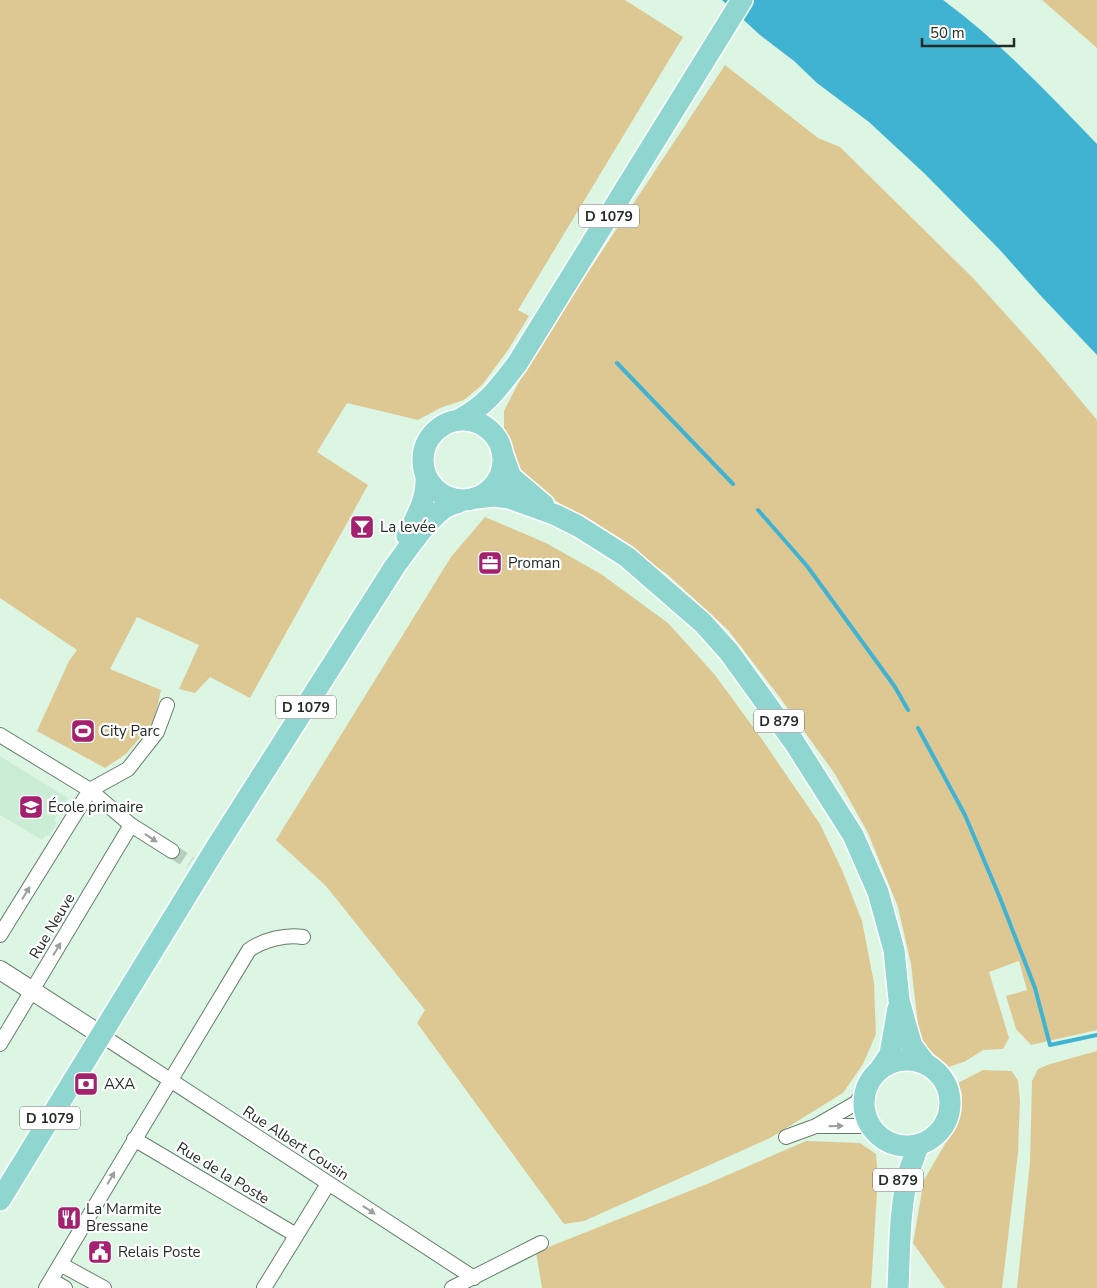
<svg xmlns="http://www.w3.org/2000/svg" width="1097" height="1288" font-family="'Nunito Sans',sans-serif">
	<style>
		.built { fill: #ccedd5 }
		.green { fill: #ddc894 }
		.water { fill: #41b3d2 }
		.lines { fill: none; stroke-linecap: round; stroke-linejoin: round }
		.stream { stroke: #41b3d2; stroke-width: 4 }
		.minor-tunnel { stroke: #b7cebd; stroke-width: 14; stroke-dasharray: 14 7; stroke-linecap: butt }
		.minor-casing { stroke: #677e6d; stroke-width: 16 }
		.tertiary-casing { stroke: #677e6d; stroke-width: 20 }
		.primary-casing { stroke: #fff; stroke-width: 24 }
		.minor { stroke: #fff; stroke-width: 14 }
		.tertiary { stroke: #fff; stroke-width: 18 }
		.primary { stroke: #8ed6cf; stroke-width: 21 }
		.oneway { fill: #9ca09d }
		.labels { text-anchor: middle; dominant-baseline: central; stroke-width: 4.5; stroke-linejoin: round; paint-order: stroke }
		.shield { fill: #fff; stroke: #646b66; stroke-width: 1 }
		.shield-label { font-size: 14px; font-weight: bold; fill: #222c25 }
		.poi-label { font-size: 15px; fill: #222c25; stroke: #fff; text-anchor: start }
		.street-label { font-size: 15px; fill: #222c25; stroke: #fff }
	</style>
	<rect width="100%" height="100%" fill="#dcf6e3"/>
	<!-- built -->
	<path class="built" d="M 0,756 L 68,798 L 54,821 L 57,823 L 49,836 L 46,835 L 42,840 L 0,815 Z"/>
	<!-- green -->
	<path class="green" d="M 0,0 L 625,0 L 683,37 L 518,310 L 529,316 L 508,350 L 482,385 L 464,400 L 440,408 L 418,420 L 347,403 L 317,452 L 368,485 L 250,698 L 210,677 L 195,693 L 179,689 L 199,645 L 137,617 L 110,669 L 161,690 L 154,721 L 126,754 L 105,768 L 37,731 L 69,661 L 77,650 L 0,598 Z
		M 1042,0 L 1097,0 L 1097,48 Z
		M 725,65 L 818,138 L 840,147 L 974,279 L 1045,358 L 1097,420 L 1097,1030 L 1031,1045 L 1016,1029 L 1006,996 L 1027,990 L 1019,961 L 989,972 L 1009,1038 L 1003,1049 L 983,1050 L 966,1061 L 949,1067 L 920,1042 L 911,964 L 898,907 L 868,833 L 835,774 L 778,695 L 728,630 L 667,574 L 612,537 L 523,480 L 513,462 L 511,447 L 504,428 L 504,411 L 525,370 L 569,301 Z
		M 485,517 L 546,543 L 601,574 L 668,623 L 715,675 L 761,738 L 820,824 L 842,870 L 862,921 L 874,983 L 876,1034 L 863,1064 L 843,1093 L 770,1138 L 584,1221 L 564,1224 L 417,1023 L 425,1010 L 326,886 L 276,840 L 451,557 Z
		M 1097,1051 L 1097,1288 L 1017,1288 L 1030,1162 L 1032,1081 L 1038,1069 L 1050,1064 Z
		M 983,1070 L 1012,1071 L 1018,1081 L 1020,1101 L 1018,1153 L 1002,1288 L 945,1288 L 913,1243 L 924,1180 L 959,1120 L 962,1094 L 958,1083 Z
		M 806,1141 L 860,1143 L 876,1154 L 878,1177 L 871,1288 L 542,1288 L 536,1252 L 707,1184 Z"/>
	<!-- water -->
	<path class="water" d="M 722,0 L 943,0 C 1000,42 1048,93 1097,144 L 1097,355 L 1041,296 L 1000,250 L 925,174 L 869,122 L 817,83 L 794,61 L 760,35 Z"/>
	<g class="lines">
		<!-- stream -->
		<path class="stream" d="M 617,363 L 733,484
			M 758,510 L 807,566 L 895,687 L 908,710
			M 918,728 L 965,815 L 1000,898 L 1035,988 L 1050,1045 L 1097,1035"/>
		<!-- minor-tunnel -->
		<path class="minor-tunnel" d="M 172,851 L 190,863"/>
		<defs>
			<path id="minor" d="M 0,735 L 90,790 L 131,825 L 172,851
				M 0,935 L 90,790 L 128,769 L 157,732 L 167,705
				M 101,1035 L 474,1278
				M 0,1044 L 131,825
				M 866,1089 L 856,1103 L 816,1126 L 863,1126 L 876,1133
				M 786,1137 L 816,1126
				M 134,1139 L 296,1235
				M 60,1264 L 104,1288
				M 51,1280 L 65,1288
				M 46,1288 C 113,1175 181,1063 249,950 C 263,940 286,934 303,937
				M 264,1288 L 328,1184
				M 452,1288 L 541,1243"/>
			<path id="tertiary" d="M 0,970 L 101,1035"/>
			<path id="primary" d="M 460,419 C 488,404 498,388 517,364 L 742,0
				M423 460a40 40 0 1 1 80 0a40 40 0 1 1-80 0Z
				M 503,455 L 511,477 L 544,505
				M 477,498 L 494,496 L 509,498 L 556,515 L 578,526 L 627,557 L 703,623 L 729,652 L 794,742 L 853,835 L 878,892 L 894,950 L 899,1000 L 905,1022 L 912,1046 L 925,1063
				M 407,536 C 416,517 427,500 426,478
				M864 1103a43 43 0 1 1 86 0a43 43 0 1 1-86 0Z
				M 880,1069 L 890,1054 L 898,1008
				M 0,1200 L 217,846 L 395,566 C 410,546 424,524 444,508 C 450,505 457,503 463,500
				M 898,1288 C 900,1249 899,1208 909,1171 C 912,1162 916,1154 918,1145"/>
		</defs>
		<!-- minor casing -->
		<use href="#minor" class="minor-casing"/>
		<!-- tertiary casing -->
		<use href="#tertiary" class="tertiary-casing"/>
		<!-- primary casing -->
		<use href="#primary" class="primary-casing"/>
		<!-- minor -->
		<use href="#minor" class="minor"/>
		<!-- tertiary -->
		<use href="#tertiary" class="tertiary"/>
		<!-- primary -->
		<use href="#primary" class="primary"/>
	</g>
	<!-- one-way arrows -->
	<defs><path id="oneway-solid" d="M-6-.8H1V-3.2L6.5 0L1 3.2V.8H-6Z" transform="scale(1.25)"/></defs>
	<g class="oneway">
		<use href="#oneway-solid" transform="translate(151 838) rotate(33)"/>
		<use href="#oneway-solid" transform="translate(26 893) rotate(-58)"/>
		<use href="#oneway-solid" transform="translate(57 949) rotate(-59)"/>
		<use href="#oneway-solid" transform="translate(836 1126) rotate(-2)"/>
		<use href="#oneway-solid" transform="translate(111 1178) rotate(-60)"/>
		<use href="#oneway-solid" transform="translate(369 1210) rotate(33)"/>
	</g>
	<!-- icons -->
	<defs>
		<symbol id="bar-square" viewBox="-11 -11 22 22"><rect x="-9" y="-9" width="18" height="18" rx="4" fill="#a4216f" stroke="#fff"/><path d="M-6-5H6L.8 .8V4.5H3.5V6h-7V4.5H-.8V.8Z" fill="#fff"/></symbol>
		<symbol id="office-square" viewBox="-11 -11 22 22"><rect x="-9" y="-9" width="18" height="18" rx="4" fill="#a4216f" stroke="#fff"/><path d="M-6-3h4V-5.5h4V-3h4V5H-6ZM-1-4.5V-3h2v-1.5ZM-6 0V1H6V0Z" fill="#fff"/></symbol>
		<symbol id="stadium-square" viewBox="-11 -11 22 22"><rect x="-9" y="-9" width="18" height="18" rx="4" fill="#a4216f" stroke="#fff"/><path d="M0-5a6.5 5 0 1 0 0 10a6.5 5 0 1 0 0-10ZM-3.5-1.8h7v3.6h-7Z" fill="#fff"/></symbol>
		<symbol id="school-square" viewBox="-11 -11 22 22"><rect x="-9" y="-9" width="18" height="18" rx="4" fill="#a4216f" stroke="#fff"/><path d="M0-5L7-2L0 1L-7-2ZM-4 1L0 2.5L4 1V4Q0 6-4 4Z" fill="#fff"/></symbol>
		<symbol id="bank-square" viewBox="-11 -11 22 22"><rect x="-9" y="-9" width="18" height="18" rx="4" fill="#a4216f" stroke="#fff"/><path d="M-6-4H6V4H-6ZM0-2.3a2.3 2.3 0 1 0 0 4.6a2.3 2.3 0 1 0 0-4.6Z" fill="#fff"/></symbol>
		<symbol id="restaurant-square" viewBox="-11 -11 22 22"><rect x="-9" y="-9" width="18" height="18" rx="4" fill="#a4216f" stroke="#fff"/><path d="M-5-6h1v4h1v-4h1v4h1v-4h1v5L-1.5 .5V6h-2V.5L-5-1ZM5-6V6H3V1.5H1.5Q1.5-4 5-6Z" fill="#fff"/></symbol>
		<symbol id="civic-square" viewBox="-11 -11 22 22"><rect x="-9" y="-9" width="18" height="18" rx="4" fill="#a4216f" stroke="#fff"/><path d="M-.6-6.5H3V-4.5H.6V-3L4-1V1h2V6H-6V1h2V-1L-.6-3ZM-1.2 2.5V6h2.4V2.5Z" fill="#fff"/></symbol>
	</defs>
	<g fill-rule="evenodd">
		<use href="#bar-square" x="348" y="513" width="28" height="28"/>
		<use href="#office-square" x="476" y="549" width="28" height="28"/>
		<use href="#stadium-square" x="69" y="717" width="28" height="28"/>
		<use href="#school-square" x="17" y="793" width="28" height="28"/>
		<use href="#bank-square" x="72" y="1070" width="28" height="28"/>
		<use href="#restaurant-square" x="55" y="1204" width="28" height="28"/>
		<use href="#civic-square" x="86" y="1238" width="28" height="28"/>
	</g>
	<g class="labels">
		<!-- shield labels -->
		<g class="shield">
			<rect x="579" y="204.5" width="60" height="23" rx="4"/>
			<rect x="276" y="695.5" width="60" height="23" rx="4"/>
			<rect x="754" y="709.5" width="50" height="23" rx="4"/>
			<rect x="20" y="1106.5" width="60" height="23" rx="4"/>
			<rect x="873" y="1168.5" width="50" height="23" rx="4"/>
		</g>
		<g class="shield-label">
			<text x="609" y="216">D 1079</text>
			<text x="306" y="707">D 1079</text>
			<text x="779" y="721">D 879</text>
			<text x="50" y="1118">D 1079</text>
			<text x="898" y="1180">D 879</text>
		</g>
		<!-- poi labels -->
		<g class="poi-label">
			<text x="380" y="527">La levée</text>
			<text x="508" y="563">Proman</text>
			<text x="100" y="731">City Parc</text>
			<text x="48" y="807">École primaire</text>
			<text x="104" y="1084">AXA</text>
			<text x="86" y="1209">La Marmite<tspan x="86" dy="17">Bressane</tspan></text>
			<text x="118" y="1252">Relais Poste</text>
		</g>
		<!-- street labels -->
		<g class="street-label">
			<text transform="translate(52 926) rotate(-59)">Rue Neuve</text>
			<text transform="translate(296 1143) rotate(33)">Rue Albert Cousin</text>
			<text transform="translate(223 1173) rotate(31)">Rue de la Poste</text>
		</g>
	</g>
	<!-- scale -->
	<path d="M922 38v8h92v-8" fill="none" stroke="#222c25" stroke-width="2.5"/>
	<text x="930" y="38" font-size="15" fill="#222c25" stroke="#ffffff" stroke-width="4" paint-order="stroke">50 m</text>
</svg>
